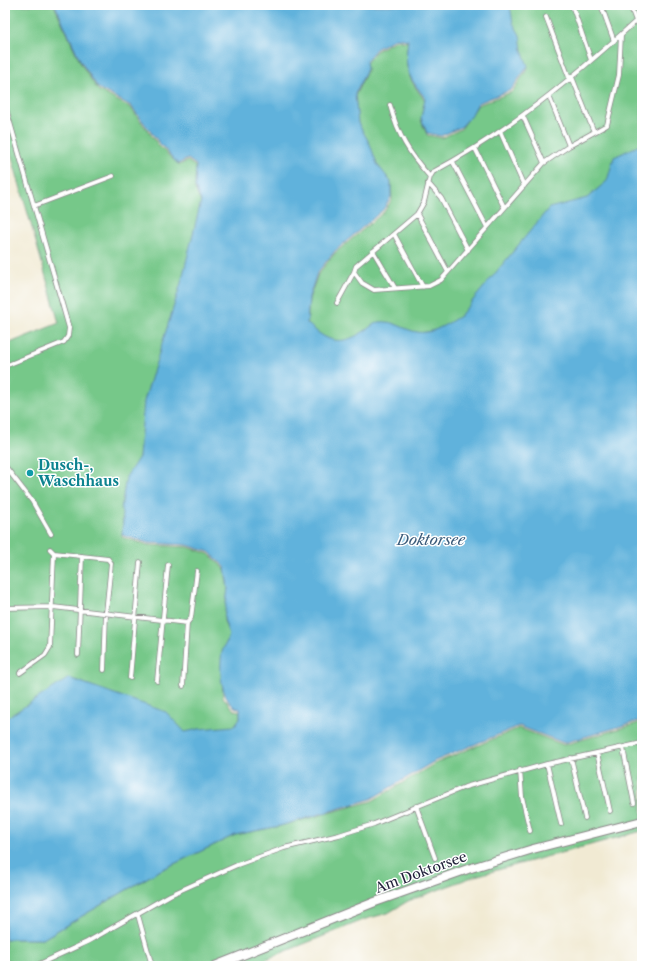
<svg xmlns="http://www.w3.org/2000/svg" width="647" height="971" font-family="'Libre Caslon Text',serif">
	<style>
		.green { fill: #76c889; stroke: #4c7562 }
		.water { fill: #61b2dc; stroke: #426a8c }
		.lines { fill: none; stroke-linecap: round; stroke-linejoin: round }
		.service-casing { stroke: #8a8687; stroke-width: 5.5 }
		.minor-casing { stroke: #8a8687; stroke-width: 10 }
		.service { stroke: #fff; stroke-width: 4 }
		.minor { stroke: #fff; stroke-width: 8 }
		.culture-dot { fill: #0f9aa8; stroke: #fff; stroke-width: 1.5 }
		.labels { text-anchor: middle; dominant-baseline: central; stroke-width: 3; stroke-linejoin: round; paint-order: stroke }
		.culture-label { font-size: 14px; font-weight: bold; fill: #0d838f; stroke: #fff; text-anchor: start }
		.street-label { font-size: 14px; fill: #22223b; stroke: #fff }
		.water-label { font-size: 15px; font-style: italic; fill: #3b5c7b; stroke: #fff }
	</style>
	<rect width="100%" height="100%" fill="#fff"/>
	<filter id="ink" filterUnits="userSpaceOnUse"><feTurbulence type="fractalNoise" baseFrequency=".025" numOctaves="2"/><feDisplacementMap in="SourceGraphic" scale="8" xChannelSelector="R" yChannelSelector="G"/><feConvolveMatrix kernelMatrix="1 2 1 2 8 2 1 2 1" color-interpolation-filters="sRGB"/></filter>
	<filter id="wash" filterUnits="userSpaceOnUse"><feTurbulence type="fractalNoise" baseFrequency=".012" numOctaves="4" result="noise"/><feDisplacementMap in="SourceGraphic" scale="16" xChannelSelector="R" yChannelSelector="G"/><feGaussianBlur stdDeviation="0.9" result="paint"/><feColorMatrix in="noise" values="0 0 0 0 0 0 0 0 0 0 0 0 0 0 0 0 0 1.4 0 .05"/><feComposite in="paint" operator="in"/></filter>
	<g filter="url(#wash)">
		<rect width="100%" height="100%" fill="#f1ead3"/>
		<!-- green -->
		<path class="green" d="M 5,5 L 54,5 L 81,64 L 98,90 L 131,108 L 160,147 L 179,165 L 188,161 L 196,167 L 195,189 L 201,203 L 139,459 C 135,465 128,473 126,481 C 121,499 124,518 122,537 L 148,545 L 188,547 L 209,554 L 225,569 L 228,590 L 224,621 L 230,637 L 222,655 L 222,673 L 223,697 L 234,710 L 240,711 L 240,720 L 234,728 L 185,734 L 5,721 L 5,345 L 59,323 L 5,133 Z
			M 509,5 L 642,5 L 642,146 L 607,183 L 460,318 L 440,330 L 342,344 L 321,338 L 307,325 L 309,299 L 318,274 L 335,253 L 384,212 L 392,199 L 391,184 L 377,166 L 358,126 L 355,96 L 367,71 L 366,63 L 376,51 L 396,40 L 408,42 C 404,69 408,79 425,100 L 421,120 L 427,135 L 442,138 L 461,129 L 478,105 L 512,92 L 528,68 L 513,25 Z
			M 642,722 L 642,831 L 475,876 L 408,901 L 388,913 L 366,919 L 249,966 L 5,966 L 5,939 L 43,939 L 157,872 L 235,835 L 280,826 L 372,801 L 436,763 L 519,728 L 564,745 Z"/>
		<!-- water -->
		<path class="water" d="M 55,5 L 510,5 L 513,23 L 520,35 L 522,50 L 528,66 L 511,90 L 478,103 L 471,116 L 461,127 L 441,136 L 427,133 L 421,118 L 425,98 C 407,75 404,69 408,40 L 396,38 L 376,49 L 366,61 L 367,69 L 355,94 L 358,123 L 370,144 L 377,164 L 391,182 L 391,197 L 383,210 L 335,251 L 317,273 L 309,297 L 307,323 C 326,341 339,347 363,332 C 368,329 374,323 379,322 C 394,320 404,330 417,332 C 432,335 448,323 460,316 L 549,208 L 587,198 L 607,181 L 614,157 L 642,144 L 642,720 L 564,743 L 519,726 L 435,761 L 371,799 L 280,826 L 235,835 L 157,872 L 43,939 L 5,939 L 5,719 L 69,678 L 166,712 L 185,732 L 199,729 L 234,726 L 240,718 L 240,709 C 220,705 219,669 222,652 C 224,647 227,641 229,635 L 224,619 L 228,588 L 225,567 L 209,552 L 187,545 L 148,543 L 122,535 L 123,520 L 121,509 L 126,477 L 139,457 L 144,401 L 181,283 L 201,201 L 195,187 L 196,165 L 188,159 L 178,164 L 160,144 L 131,106 L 98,88 L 81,62 Z"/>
	</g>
	<g filter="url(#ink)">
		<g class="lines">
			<defs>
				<path id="service" d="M 601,5 L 614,41
					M 630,5 L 636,21
					M 573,8 L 591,60
					M 546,17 L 570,80
					M 621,35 L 619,75 L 607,125 L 569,146 L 544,163 L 441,280 L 429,286 L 374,290 L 362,283 L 354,272 L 356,266 L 417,214 L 424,202 L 430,177 L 433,172 C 508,132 573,78 636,21 L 642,19
					M 572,77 L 594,132
					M 549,96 L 569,146
					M 5,105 L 34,206
					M 390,105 C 398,136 409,153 430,177
					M 523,116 L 544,163
					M 500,131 L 524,186
					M 475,148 L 504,207
					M 453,162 L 487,227
					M 428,183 L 441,198 L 468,250
					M 417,214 L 448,272
					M 394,234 L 423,287
					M 373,251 L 395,288
					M 337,303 L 354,272
					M 5,366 L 64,342 L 68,336 L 69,328 L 34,206 L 113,176
					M 5,466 L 32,501 L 51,534
					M 54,553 L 108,559 L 111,563 L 106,613 L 104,670
					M 5,608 L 53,607 L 187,623
					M 78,655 L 82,556
					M 20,673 L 45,655 L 50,647 L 54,553 L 50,549
					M 130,678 L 140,562
					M 157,681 L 168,565
					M 183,686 L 187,623 L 191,618 L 197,571
					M 623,748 L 634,803
					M 597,753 L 610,811
					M 571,758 L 585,818
					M 547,764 L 561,824
					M 520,770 L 522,797 L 530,831
					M 416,806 L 435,858
					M 138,915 L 152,966
					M 5,963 L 12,964 L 15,966
					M 35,966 L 87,942 L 170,895 L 237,865 L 284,848 L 339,835 L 374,824 L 465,787 L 547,764 L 642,743"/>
				<path id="minor" d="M 215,966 L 375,902 L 468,869 L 533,849 L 642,821"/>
			</defs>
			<!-- service casing -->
			<use href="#service" class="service-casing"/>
			<!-- minor casing -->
			<use href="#minor" class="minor-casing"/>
			<!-- service -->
			<use href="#service" class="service"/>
			<!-- minor -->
			<use href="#minor" class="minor"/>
		</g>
	</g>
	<!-- markers -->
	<circle class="culture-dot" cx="30" cy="473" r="4"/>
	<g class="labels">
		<!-- culture labels -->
		<g class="culture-label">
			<text x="38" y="465">Dusch-,<tspan x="38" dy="16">Waschhaus</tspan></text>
		</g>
		<!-- street labels -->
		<g class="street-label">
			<text transform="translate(421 872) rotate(-20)">Am Doktorsee</text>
		</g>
		<!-- water labels -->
		<g class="water-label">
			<text x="431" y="539">Doktorsee</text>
		</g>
	</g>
	<!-- margin -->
	<rect width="647" height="971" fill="none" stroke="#fff" stroke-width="20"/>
</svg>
